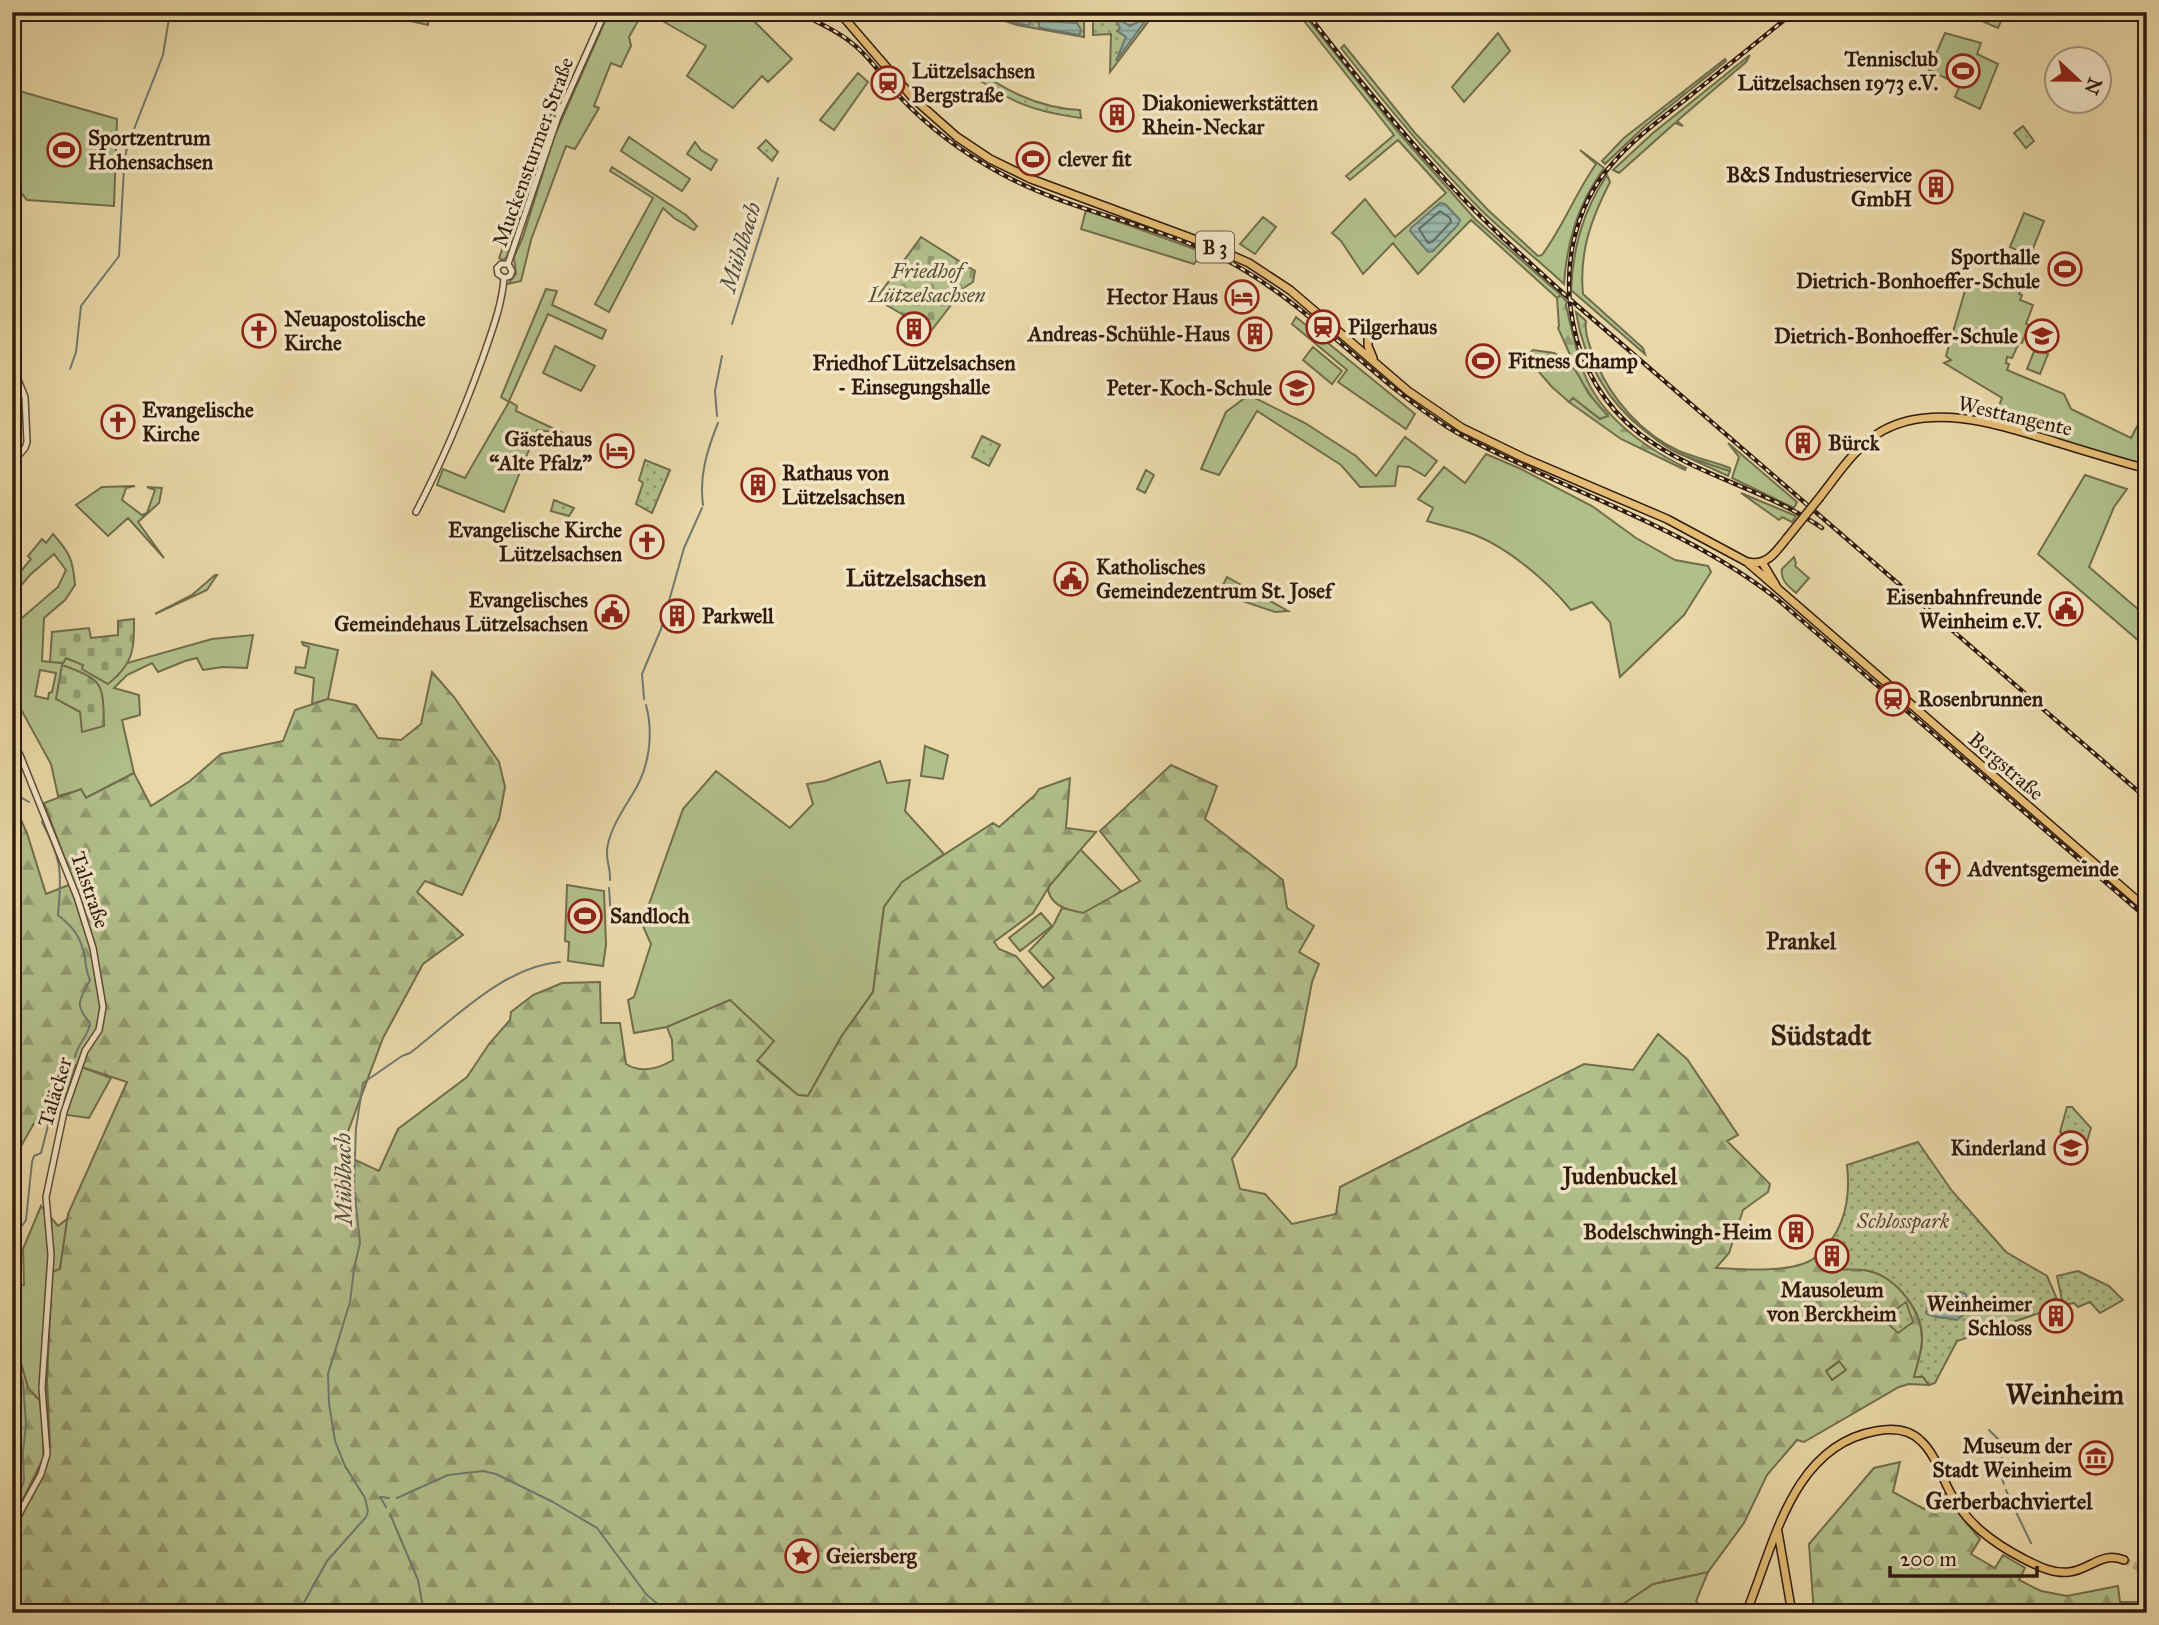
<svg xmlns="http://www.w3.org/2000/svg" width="2159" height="1625" font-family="'IM FELL Great Primer',serif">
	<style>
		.green { fill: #b1bf8b; stroke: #716d4c; stroke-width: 2; fill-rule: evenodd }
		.forest { fill: url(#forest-firs); stroke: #716d4c; stroke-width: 2; fill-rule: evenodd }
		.cemetery { fill: url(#cemetery-stones); stroke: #716d4c; stroke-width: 2 }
		.park { fill: url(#park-dots); stroke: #716d4c; stroke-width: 2 }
		.water { fill: url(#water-rules); stroke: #6f796e; stroke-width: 2 }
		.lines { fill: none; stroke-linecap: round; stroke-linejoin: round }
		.shore { stroke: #656a5e; stroke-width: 2 }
		.stream { stroke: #6f796e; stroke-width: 2 }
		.major-tunnel { stroke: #c4b188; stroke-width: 7; stroke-dasharray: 7 3.5; stroke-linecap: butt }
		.minor-casing { stroke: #5f4a34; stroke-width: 8 }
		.major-casing { stroke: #311b0d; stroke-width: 10 }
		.minor { stroke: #f1e5c6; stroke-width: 5 }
		.major { stroke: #e4bc74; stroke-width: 7 }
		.rail-casing { stroke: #311b0d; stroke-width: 4.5 }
		.rail { stroke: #f1e5c6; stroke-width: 2; stroke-dasharray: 5; stroke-linecap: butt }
		.major-bridge-casing { stroke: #311b0d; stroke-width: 10; stroke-linecap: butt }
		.major-bridge { stroke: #e4bc74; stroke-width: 7 }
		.labels { text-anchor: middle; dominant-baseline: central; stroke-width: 7; stroke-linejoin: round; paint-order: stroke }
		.shield { fill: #f1e5c6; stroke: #6b5844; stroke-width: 2 }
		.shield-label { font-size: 19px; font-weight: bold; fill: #311b0d }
		.poi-label { font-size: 21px; font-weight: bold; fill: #311b0d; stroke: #f1e5c6; text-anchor: start }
		.street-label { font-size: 21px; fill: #311b0d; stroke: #f1e5c6 }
		.park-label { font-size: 21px; font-style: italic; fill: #574c33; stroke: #f1e5c6 }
		.water-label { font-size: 23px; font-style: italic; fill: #504a3d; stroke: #f1e5c6 }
		.neighbourhood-label { font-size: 23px; font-weight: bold; fill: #311b0d; stroke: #f1e5c6 }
		.quarter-label { font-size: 24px; font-weight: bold; fill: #311b0d; stroke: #f1e5c6 }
		.district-label { font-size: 28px; font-weight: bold; fill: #311b0d; stroke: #f1e5c6 }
	</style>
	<defs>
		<pattern id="forest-firs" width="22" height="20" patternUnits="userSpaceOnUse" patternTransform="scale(1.75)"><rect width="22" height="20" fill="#b1bf8b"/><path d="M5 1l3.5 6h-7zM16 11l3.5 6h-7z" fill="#919a70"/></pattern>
		<pattern id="cemetery-stones" width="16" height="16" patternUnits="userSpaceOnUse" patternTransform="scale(1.75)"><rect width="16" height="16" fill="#b1bf8b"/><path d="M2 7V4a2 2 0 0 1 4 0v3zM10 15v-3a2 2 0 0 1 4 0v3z" fill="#919a70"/></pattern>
		<pattern id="park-dots" width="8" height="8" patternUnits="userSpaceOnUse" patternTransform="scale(1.75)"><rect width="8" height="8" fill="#b1bf8b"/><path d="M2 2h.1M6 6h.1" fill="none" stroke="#919a70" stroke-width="1.8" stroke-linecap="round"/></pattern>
		<pattern id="water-rules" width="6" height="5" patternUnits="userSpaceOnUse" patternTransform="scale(1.75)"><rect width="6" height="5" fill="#99b8ae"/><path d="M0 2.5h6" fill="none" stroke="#7d958c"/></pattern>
	</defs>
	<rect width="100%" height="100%" fill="#e9d7a7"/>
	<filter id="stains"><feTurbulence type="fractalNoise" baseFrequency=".00286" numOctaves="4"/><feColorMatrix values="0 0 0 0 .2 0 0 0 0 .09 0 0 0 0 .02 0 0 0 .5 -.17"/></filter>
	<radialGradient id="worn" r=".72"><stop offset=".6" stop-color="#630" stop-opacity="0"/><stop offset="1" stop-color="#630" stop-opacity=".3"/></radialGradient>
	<!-- green -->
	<path class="green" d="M 609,12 L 643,12 L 629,37 L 631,46 L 621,67 L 611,63 L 594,106 L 599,108 L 575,149 L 566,146 L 531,240 L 521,281 L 508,284 L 516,274 L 514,257 L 523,237 L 554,137 Z
		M 647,12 L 745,12 L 792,59 L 768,82 L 762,76 L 733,108 L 687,76 L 706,46 Z
		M 1297,12 L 1302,12 L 1399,133 L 1475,219 L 1561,295 L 1557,298 L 1471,220 L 1418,274 L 1393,243 L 1363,274 L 1341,241 L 1332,233 L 1365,199 L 1395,237 L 1446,193 L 1398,140 L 1350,180 L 1346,176 L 1394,135 Z
		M 1961,12 L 2005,12 L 1998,28 Z
		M 1498,33 L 1510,51 L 1464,102 L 1452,87 Z
		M 1945,33 L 1981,43 L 1977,54 L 1998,64 L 1980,109 L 1955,97 L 1960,85 L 1929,70 Z
		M 1344,45 L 1415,133 L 1488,210 L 1538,256 L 1542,255 C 1564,225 1575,194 1596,164 L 1580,150 L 1604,168 C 1578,204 1567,240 1564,284 C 1537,259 1508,236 1481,210 C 1431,159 1385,104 1341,48 Z
		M 567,69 L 571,71 L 531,182 L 507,257 L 503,260 L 499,258 Z
		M 858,73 L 868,82 L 834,130 L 820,120 Z
		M 12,89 L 117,119 L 114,206 L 27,200 L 12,182 Z
		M 629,137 L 690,179 L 682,191 L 621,151 Z
		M 695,142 L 701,150 L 717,160 L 711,170 L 687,154 Z
		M 612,167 L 686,215 L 697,226 L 694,230 L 674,218 L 663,208 L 609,312 L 595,304 L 653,198 L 610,171 Z
		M 1607,175 L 1610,182 C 1591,219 1579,252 1583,294 L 1643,348 L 1645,354 L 1571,290 C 1573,247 1583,211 1607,175 Z
		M 1086,210 L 1203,252 L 1194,264 L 1081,229 Z
		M 2024,213 L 2044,221 L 2030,256 L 2010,247 Z
		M 1263,217 L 1276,227 L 1255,254 L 1240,244 Z
		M 2006,280 L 2023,286 L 2019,294 L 2022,295 L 2020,300 L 2033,305 L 2026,324 L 2029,325 L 2022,343 L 2015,341 L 2014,344 L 2018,345 L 2012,358 L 2007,357 L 2006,363 L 2009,364 L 2007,370 L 2064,394 L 2071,409 L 2131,438 L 2140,421 L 2147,425 L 2147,443 L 2140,466 L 1993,421 L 2002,398 L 1944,363 L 1951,360 L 1946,356 L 1967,284 L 1978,286 Z
		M 546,289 L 557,291 L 552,305 L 606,330 L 602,339 L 548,314 L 509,401 L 517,406 L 516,411 L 563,433 L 537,430 L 504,512 L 437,485 L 443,469 L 465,478 L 509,402 L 501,397 Z
		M 1296,317 L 1415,414 L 1406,429 L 1338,382 L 1347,370 L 1292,324 Z
		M 555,346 L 595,366 L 581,391 L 543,373 Z
		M 1313,347 L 1342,371 L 1332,384 L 1303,360 Z
		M 2035,349 L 2048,354 L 2040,374 L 2027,369 Z
		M 1526,357 L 1553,359 L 1575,369 L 1589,394 L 1608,416 L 1600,419 L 1573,398 L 1569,402 L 1552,387 Z
		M 1249,395 L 1305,423 L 1356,456 L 1376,476 L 1405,437 L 1437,461 L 1425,476 L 1409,467 L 1398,466 L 1395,486 L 1360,487 L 1341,465 L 1257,411 L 1219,475 L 1201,469 L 1226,412 Z
		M 1728,443 L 1797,502 L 1794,508 L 1732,478 L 1739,457 Z
		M 1676,452 L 1730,471 L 1728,476 Z
		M 1486,454 L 1521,469 L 1592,506 L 1636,538 L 1675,560 L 1708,566 L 1711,572 L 1684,615 L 1620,677 L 1610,622 L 1592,602 L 1571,610 C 1548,582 1510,549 1475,535 C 1460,529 1443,526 1427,521 L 1433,508 L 1418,499 L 1444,467 L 1465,483 Z
		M 1146,470 L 1154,475 L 1145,493 L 1137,489 Z
		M 2085,475 L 2127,489 L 2114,507 L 2089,567 L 2147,617 L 2147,648 L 2038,554 Z
		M 135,486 L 126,488 L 122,500 L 142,515 L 147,513 L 155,490 L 147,487 L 162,488 L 159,503 L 138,522 L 164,558 L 128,518 L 108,536 L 76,505 L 102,487 Z
		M 53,534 C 70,553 73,560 75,585 L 65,600 L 44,618 L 42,661 L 63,663 L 66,658 L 117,676 L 127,663 L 212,639 L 253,635 L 247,668 L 223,667 L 203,670 L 197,658 L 185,661 L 158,672 L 152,663 L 127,675 L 114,688 L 139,695 L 140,715 L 122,720 L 134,773 L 86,798 L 81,790 L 58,796 L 51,764 L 12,693 L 12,621 L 15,624 L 58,587 L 66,570 L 54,554 L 30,575 L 12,596 L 12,582 L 31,559 L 28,556 L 42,539 L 46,543 ZM 40,670 L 56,673 L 52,692 L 49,693 L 48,699 L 35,696 Z
		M 1794,557 L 1796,563 L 1795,566 L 1809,578 L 1796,593 C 1788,586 1780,580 1782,569 Z
		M 215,575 L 217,575 L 207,590 L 155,614 L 192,595 Z
		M 1227,577 L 1288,611 L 1275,612 L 1219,593 Z
		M 302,642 L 338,650 L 328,699 L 312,704 L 314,678 L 295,673 L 296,667 L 305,668 L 309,647 L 303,645 Z
		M 925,746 L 948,755 L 943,779 L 921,776 Z
		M 880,761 L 887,783 L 910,780 L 905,811 L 944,854 L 903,882 L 884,907 L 873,992 L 841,1037 L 808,1096 L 798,1095 L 757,1060 L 730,1000 L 667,1027 L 634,1033 L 628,1000 L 634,997 L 651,944 L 642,924 L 683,809 L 716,771 L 790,828 L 813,804 L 807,784 L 825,781 Z
		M 1080,849 L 1121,891 L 1105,902 L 1082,914 C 1068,909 1052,907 1048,890 L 1050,885 Z
		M 567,885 L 604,891 L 606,945 L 603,966 L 568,961 L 569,942 L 565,941 Z
		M 1041,913 L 1052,926 L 1020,951 L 1009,938 Z
		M 76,1065 L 111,1078 L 89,1118 L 60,1114 Z
		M 41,1206 L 58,1226 L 67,1219 L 67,1222 L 60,1270 L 52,1272 L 47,1381 L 50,1445 L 43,1476 L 26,1506 L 12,1541 L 12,1521 L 43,1459 L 40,1401 L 28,1388 L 12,1332 L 12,1285 L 24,1285 L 23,1249 Z
		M 1840,1361 L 1846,1370 L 1832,1380 L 1826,1371 Z
		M 1708,1572 L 1696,1601 L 1706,1613 L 1614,1613 L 1617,1608 L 1653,1584 Z"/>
	<!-- forest -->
	<path class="forest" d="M 1750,55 L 1746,62 L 1677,121 L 1683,126 L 1675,123 L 1619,173 L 1613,170 L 1653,133 Z
		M 1725,59 L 1726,61 L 1645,126 L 1605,164 L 1602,161 L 1624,138 Z
		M 1561,295 L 1567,302 L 1566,305 C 1571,328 1576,351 1584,373 C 1601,417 1646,448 1686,468 L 1685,470 L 1621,439 L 1569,402 L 1573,398 L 1600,419 L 1608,416 L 1589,394 L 1575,369 L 1553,359 L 1526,357 L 1533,350 L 1554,353 L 1569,361 L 1572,359 L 1558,328 L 1559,326 L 1557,298 Z
		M 1576,312 L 1586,321 C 1584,333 1591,350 1596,362 C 1611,399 1642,434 1679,451 C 1696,458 1714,462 1730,468 L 1730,471 C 1712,465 1694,460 1678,453 C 1666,448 1656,439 1646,432 C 1606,401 1584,361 1576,312 Z
		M 1741,493 L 1796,516 L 1792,522 L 1782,517 L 1779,520 Z
		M 432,672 L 454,697 L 499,762 L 505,787 L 499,819 L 462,895 L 425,881 L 417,892 L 463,935 L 423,964 L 383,1038 L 340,1153 L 379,1171 L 398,1129 L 467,1077 L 489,1044 L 510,1020 L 511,1012 L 533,995 L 562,983 L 600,982 L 601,1023 L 620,1023 L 626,1064 C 642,1074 658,1069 673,1060 L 672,1040 L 667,1027 L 730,1000 L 774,1041 L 757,1061 L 798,1095 L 808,1096 L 841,1037 L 873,992 L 884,907 L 902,882 L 993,823 L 999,827 L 1035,795 L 1039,789 L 1070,778 L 1066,828 L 1096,832 L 1050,885 L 1033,913 L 994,942 L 999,949 L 1016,956 L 1043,988 L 1054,978 L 1029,951 L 1053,926 L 1062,908 L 1083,913 L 1140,881 L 1100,831 L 1171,765 L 1217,786 L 1205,819 L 1283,880 L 1287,908 L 1314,926 L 1299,952 L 1319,964 L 1312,982 L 1296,1066 L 1232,1159 L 1240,1189 L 1265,1194 L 1292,1224 L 1336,1214 L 1340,1187 L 1584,1064 L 1633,1070 L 1658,1034 L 1687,1059 L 1738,1135 L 1727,1141 L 1770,1184 L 1768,1192 L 1743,1210 L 1729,1253 L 1716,1268 C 1743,1269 1800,1275 1819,1254 C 1835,1276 1850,1265 1873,1272 C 1899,1280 1922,1312 1922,1339 C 1922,1352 1917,1365 1914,1377 L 1923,1377 L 1929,1385 L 1909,1384 L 1899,1387 L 1804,1442 L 1797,1440 L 1767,1475 L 1744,1523 L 1708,1572 L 1653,1584 L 1617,1608 L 1614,1613 L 12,1613 L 12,1541 L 26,1506 L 43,1476 L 50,1445 L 47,1381 L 52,1272 L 60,1269 L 68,1214 L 127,1082 L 76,1065 L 60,1114 L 41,1111 L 16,1155 L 12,1155 L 12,800 L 27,833 L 46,894 L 74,883 L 44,803 L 81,789 L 86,798 L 134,773 L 151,806 L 190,781 L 221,754 L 283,741 L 295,710 L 328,699 L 356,705 L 378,738 L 401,740 L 421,724 ZM 1839,1361 L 1846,1370 L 1832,1380 L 1826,1371 Z
		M 12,1332 L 28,1388 L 40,1401 L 44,1434 L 43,1459 L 12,1521 Z
		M 1900,1462 L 1893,1492 L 1924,1509 L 1945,1493 L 1963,1519 L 1980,1539 L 1971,1554 L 1995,1568 L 2003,1555 L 2025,1568 L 2019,1580 L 2041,1591 L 2067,1596 L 2118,1586 L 2120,1602 L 2147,1602 L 2147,1613 L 1814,1613 L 1809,1544 L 1874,1468 Z"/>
	<!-- cemetery -->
	<path class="cemetery" d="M 921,237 L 975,271 L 973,282 L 965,287 L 931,331 L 876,299 Z
		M 134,619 C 134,650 134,663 108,684 L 82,669 L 83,665 L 66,658 L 63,663 L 50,662 L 52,632 L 89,628 L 91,638 L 118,635 L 118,621 Z
		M 62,665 C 104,680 103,683 104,726 L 82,732 L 80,712 L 56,699 Z"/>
	<!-- park -->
	<path class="park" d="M 391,12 L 429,12 L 428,25 L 389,16 Z
		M 978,12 L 1026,12 L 1084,17 L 1084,37 L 1017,25 Z
		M 1147,14 L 1151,18 L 1110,72 L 1111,34 L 1093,35 L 1093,16 Z
		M 968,65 C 1004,89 1036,108 1080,110 L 1081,118 C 1029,111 1009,101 966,71 Z
		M 2023,126 L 2034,141 L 2026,148 L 2014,133 Z
		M 766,140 L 778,152 L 772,161 L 758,148 Z
		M 982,436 L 1000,445 L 989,466 L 972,457 Z
		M 645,460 L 670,470 L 652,513 L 636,504 L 643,483 L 639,480 Z
		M 554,500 L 574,508 L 569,516 L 551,511 Z
		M 2067,1107 L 2072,1107 L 2091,1128 L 2085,1148 L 2060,1132 Z
		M 1918,1142 L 1952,1191 L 2006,1252 L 2047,1276 L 2060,1306 L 1957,1341 L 1935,1383 L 1929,1385 L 1923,1377 L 1914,1377 C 1917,1365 1922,1352 1922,1340 C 1923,1311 1897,1278 1869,1271 C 1857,1268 1844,1271 1832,1268 L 1819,1254 C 1845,1230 1851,1199 1847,1165 Z
		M 2078,1271 L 2109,1286 L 2123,1300 L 2100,1313 L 2090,1302 L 2078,1307 L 2074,1303 L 2063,1305 L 2057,1276 Z
		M 1906,1302 L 1913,1322 L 1898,1333 L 1883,1319 Z"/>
	<!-- water -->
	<path class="water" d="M 997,12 L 1002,15 L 1027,16 L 1040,21 L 1077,23 L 1081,30 L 1079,35 L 1042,28 L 1039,27 L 1039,22 L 1031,21 L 1028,26 L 1003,19 Z
		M 1144,19 L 1145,21 L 1116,61 L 1126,37 L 1117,31 L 1120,28 L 1117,22 L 1120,20 L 1130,26 Z
		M 1440,203 L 1445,204 L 1460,220 L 1458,225 L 1433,251 L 1428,252 L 1410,231 L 1411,228 Z
		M 1960,1292 L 1966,1294 L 1968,1311 L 1957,1320 C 1947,1317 1933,1319 1926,1313 L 1929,1302 L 1938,1299 L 1947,1301 Z"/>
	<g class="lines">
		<!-- shore -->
		<path class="shore" d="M 1440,211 L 1450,218 L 1451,222 L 1432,242 L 1428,243 L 1419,229 Z"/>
		<!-- stream -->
		<path class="stream" d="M 124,164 L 127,147 L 163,55 L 170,12
			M 732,324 L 778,178
			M 70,369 L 76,352 L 81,306 L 119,256 L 124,168
			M 717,416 L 715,391 L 722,356
			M 703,505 C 699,476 707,450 718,423
			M 644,699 L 642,674 L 661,629 L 684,548 L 702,508
			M 12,783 L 22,798 L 29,802
			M 42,822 C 62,860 62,873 58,915 C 74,928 81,937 85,958 C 86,967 86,971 90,980 C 79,1001 74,1004 90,1023 C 89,1036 77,1044 75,1057
			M 610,880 C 611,865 604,860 608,844 C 612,826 623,810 632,795 C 649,769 654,735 646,705
			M 609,888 L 611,917
			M 12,1240 L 26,1220 L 32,1162 L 34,1156 L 41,1153 L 51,1114 L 63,1091 L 73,1062
			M 12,1349 L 23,1382 L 26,1425 L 23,1451 L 24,1481 L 12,1512
			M 1989,1430 L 1999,1440 L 2004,1451
			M 2002,1458 L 1999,1471 L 2004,1484
			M 2006,1490 L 2013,1507
			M 380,1497 L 386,1507
			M 381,1497 L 389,1498
			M 397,1498 L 448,1475 L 483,1471 L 496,1474 L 553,1502 L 597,1528 L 646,1594 L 668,1613
			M 2016,1512 L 2031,1543
			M 390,1514 L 418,1580 L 424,1613
			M 298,1613 L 327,1561 L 366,1517 L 368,1511 L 365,1498 L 345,1466 L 335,1441 L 329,1403 L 328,1374 L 350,1302 L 354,1269 L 360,1243 L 354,1187 L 355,1156 L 356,1128 L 363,1083 L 402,1056 L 410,1053 C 453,1020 504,966 560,962"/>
		<!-- major-tunnel -->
		<path class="major-tunnel" d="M 2124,1560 L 2147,1572"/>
		<defs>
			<path id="minor" d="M 508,264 L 558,117 L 605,12
				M 504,278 L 498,274 L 497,268 L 501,264 L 508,264
				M 504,278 L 510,276 L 512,271 L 508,264
				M 12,365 L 25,397 L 27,442 L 25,448 L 12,463
				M 416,512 C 442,462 464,410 483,357 C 492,331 502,305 504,278
				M 12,743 L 20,755 L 77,897 L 93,948 L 103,1007 L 99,1030 L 85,1051 L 64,1112 L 46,1197 L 51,1255 L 42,1388 L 47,1454 L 41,1474 L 12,1527"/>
			<path id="major" d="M 839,12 L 914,99 L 957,137 L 990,159 L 1031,179 L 1199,241 L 1249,263 L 1290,290 L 1408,391 L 1462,428 L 1524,458 L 1667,519 L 1747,562 L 2147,909
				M 1368,334 L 1368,346 L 1373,358
				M 1820,497 C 1838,474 1856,446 1882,431 C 1936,401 2005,427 2059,443 C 2088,452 2118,461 2147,469
				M 1748,562 C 1767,566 1776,552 1787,538
				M 1762,562 L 1778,589
				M 1778,1532 L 1792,1613
				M 1746,1613 C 1774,1546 1791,1446 1876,1431 C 1892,1428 1909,1429 1921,1441 C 1935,1454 1941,1475 1950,1492 C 1966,1523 1993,1543 2024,1559 C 2038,1566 2053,1574 2069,1572 C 2090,1570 2101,1551 2124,1560"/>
		</defs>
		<!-- minor casing -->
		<use href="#minor" class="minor-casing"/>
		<!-- major casing -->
		<use href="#major" class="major-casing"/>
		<!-- minor -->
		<use href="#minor" class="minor"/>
		<!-- major -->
		<use href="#major" class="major"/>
		<defs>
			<path id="rail" d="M 798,12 C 816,22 837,30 853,44 C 871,58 884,79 899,96 C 928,127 963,153 1000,173 C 1070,212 1151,223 1222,258 C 1307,301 1369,378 1449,428 C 1477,445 1508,458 1537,472 C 1620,510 1706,543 1777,599 L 2147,918
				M 1306,12 C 1347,65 1388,117 1433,166 C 1476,215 1524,258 1572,301 L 2147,799
				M 1794,12 C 1760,40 1726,67 1691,95 C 1664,117 1634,138 1612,164 C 1574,207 1562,268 1573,323 C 1581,367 1604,406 1640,434 C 1695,476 1766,489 1822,528"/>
		</defs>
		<!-- rail casing -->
		<use href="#rail" class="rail-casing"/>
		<!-- rail -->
		<use href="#rail" class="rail"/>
		<defs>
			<path id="major-bridge" d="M 1787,538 L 1820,497"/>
		</defs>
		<!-- major-bridge casing -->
		<use href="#major-bridge" class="major-bridge-casing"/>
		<!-- major-bridge -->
		<use href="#major-bridge" class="major-bridge"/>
	</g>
	<!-- icons -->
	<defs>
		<symbol id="stadium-ring" viewBox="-11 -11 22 22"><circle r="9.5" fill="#f1e5c6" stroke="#8f2418" stroke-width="1.5"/><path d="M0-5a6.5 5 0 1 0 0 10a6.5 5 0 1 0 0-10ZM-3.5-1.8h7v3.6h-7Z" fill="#8f2418"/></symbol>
		<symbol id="station-ring" viewBox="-11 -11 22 22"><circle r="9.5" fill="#f1e5c6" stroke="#8f2418" stroke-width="1.5"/><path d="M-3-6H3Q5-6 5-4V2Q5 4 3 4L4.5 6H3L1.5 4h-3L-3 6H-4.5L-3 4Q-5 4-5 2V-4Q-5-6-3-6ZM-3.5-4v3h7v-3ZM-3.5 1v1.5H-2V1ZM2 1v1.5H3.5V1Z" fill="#8f2418"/></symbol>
		<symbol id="building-ring" viewBox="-11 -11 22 22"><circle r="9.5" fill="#f1e5c6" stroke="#8f2418" stroke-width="1.5"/><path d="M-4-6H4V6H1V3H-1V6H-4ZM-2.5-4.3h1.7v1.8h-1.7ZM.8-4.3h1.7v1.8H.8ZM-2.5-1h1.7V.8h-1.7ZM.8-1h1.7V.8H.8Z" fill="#8f2418"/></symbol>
		<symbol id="hotel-ring" viewBox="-11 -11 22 22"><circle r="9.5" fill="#f1e5c6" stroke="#8f2418" stroke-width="1.5"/><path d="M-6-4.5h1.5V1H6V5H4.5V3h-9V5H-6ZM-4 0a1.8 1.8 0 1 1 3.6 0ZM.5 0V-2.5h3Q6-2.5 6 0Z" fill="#8f2418"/></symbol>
		<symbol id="church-ring" viewBox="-11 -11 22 22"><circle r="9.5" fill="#f1e5c6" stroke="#8f2418" stroke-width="1.5"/><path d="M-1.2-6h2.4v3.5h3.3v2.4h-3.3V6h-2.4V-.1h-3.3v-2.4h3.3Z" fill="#8f2418"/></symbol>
		<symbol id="school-ring" viewBox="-11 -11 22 22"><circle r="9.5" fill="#f1e5c6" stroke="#8f2418" stroke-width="1.5"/><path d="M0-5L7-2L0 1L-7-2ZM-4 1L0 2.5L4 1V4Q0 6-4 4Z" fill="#8f2418"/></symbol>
		<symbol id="civic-ring" viewBox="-11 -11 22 22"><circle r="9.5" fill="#f1e5c6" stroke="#8f2418" stroke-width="1.5"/><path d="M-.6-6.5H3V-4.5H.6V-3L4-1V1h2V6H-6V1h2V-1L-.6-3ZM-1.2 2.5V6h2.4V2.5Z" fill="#8f2418"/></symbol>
		<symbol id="museum-ring" viewBox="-11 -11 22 22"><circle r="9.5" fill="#f1e5c6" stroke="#8f2418" stroke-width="1.5"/><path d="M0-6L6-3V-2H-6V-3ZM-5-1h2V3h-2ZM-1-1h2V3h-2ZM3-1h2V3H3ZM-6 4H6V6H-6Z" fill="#8f2418"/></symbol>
		<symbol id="sight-ring" viewBox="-11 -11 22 22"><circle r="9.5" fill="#f1e5c6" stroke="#8f2418" stroke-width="1.5"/><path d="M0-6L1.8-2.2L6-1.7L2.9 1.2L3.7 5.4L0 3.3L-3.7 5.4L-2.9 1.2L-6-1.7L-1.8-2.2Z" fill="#8f2418"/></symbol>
	</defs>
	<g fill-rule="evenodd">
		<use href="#stadium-ring" x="1944" y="52" width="38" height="38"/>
		<use href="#station-ring" x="869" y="64" width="38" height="38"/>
		<use href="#building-ring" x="1098" y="96" width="38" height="38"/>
		<use href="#stadium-ring" x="45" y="131" width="38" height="38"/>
		<use href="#stadium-ring" x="1014" y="140" width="38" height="38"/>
		<use href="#building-ring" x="1917" y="168" width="38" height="38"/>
		<use href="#stadium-ring" x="2046" y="250" width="38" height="38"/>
		<use href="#hotel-ring" x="1223" y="278" width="38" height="38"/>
		<use href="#station-ring" x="1304" y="308" width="38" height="38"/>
		<use href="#building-ring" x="895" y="310" width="38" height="38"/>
		<use href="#church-ring" x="240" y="312" width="38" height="38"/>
		<use href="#building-ring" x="1236" y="315" width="38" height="38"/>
		<use href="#school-ring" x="2023" y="317" width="38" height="38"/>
		<use href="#stadium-ring" x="1464" y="342" width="38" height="38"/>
		<use href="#school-ring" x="1278" y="369" width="38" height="38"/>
		<use href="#church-ring" x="99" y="403" width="38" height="38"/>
		<use href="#building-ring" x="1784" y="424" width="38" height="38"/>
		<use href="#hotel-ring" x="598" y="432" width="38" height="38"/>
		<use href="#building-ring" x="739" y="466" width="38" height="38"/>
		<use href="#church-ring" x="628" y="523" width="38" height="38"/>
		<use href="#civic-ring" x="1052" y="560" width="38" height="38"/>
		<use href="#civic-ring" x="2047" y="590" width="38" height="38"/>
		<use href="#civic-ring" x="593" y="593" width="38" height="38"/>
		<use href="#building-ring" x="658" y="597" width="38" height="38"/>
		<use href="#station-ring" x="1874" y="680" width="38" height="38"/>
		<use href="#church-ring" x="1924" y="850" width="38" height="38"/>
		<use href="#stadium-ring" x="566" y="897" width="38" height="38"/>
		<use href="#school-ring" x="2052" y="1129" width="38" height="38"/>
		<use href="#building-ring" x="1777" y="1213" width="38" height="38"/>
		<use href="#building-ring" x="1813" y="1237" width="38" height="38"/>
		<use href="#building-ring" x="2037" y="1297" width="38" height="38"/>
		<use href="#museum-ring" x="2077" y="1439" width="38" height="38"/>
		<use href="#sight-ring" x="783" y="1537" width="38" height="38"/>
	</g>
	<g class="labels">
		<!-- shield labels -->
		<rect class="shield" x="1196" y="231.5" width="38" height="31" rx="5"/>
		<g class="shield-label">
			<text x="1215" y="247">B 3</text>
		</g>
		<!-- poi labels -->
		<g class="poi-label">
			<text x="1938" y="59" text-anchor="end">Tennisclub<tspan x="1938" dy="24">Lützelsachsen 1973 e.V.</tspan></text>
			<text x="912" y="71">Lützelsachsen<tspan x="912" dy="24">Bergstraße</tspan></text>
			<text x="1142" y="103">Diakoniewerkstätten<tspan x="1142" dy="24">Rhein-Neckar</tspan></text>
			<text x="88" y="138">Sportzentrum<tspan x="88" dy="24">Hohensachsen</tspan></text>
			<text x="1058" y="159">clever fit</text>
			<text x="1912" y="175" text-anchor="end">B&amp;S Industrieservice<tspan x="1912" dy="24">GmbH</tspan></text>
			<text x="2040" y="257" text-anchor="end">Sporthalle<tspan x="2040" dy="24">Dietrich-Bonhoeffer-Schule</tspan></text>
			<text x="1218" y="297" text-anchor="end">Hector Haus</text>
			<text x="284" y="319">Neuapostolische<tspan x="284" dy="24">Kirche</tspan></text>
			<text x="1348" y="327">Pilgerhaus</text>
			<text x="1230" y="334" text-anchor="end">Andreas-Schühle-Haus</text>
			<text x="2018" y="336" text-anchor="end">Dietrich-Bonhoeffer-Schule</text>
			<text x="1508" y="361">Fitness Champ</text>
			<text x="914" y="363" text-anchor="middle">Friedhof Lützelsachsen<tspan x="914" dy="24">- Einsegungshalle</tspan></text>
			<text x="1272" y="388" text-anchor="end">Peter-Koch-Schule</text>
			<text x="142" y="410">Evangelische<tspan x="142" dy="24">Kirche</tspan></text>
			<text x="592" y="439" text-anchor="end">Gästehaus<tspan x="592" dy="24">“Alte Pfalz”</tspan></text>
			<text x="1828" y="443">Bürck</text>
			<text x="782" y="473">Rathaus von<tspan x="782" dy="24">Lützelsachsen</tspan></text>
			<text x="622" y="530" text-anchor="end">Evangelische Kirche<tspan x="622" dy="24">Lützelsachsen</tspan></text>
			<text x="1096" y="567">Katholisches<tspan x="1096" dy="24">Gemeindezentrum St. Josef</tspan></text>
			<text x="2042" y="597" text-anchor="end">Eisenbahnfreunde<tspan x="2042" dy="24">Weinheim e.V.</tspan></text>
			<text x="588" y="600" text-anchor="end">Evangelisches<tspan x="588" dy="24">Gemeindehaus Lützelsachsen</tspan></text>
			<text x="702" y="616">Parkwell</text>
			<text x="1918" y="699">Rosenbrunnen</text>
			<text x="1968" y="869">Adventsgemeinde</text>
			<text x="610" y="916">Sandloch</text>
			<text x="2046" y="1148" text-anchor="end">Kinderland</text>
			<text x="1772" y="1232" text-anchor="end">Bodelschwingh-Heim</text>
			<text x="1832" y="1290" text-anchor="middle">Mausoleum<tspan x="1832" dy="24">von Berckheim</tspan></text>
			<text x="2032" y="1304" text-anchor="end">Weinheimer<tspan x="2032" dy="24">Schloss</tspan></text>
			<text x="2072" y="1446" text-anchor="end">Museum der<tspan x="2072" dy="24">Stadt Weinheim</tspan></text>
			<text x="826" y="1556">Geiersberg</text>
		</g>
		<!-- street labels -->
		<g class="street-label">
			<text transform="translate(533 152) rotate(-70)">Muckensturmer Straße</text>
			<text transform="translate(2015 416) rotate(13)">Westtangente</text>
			<text transform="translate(2006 766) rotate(41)">Bergstraße</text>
			<text transform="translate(90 890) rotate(71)">Talstraße</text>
			<text transform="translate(55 1092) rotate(-73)">Taläcker</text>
		</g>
		<!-- park labels -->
		<g class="park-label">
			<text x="927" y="271">Friedhof<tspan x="927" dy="24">Lützelsachsen</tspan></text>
			<text x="1903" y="1221">Schlosspark</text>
		</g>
		<!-- water labels -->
		<g class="water-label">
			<text transform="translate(740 247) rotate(-73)">Mühlbach</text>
			<text transform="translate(343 1179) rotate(-91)">Mühlbach</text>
		</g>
		<!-- neighbourhood labels -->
		<g class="neighbourhood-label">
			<text x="1801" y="941">Prankel</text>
			<text x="1620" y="1176">Judenbuckel</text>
			<text x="2009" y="1501">Gerberbachviertel</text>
		</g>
		<!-- quarter labels -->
		<g class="quarter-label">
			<text x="916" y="578">Lützelsachsen</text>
		</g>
		<!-- district labels -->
		<g class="district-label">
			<text x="1821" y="1035">Südstadt</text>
			<text x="2065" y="1394">Weinheim</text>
		</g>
	</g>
	<!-- margin -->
	<rect width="2159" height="1625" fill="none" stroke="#e9d7a7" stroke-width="42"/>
	<rect x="14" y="14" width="2131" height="1597" fill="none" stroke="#311b0d" stroke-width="3.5"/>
	<rect x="21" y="21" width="2117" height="1583" fill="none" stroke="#311b0d" stroke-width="2"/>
	<!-- north arrow -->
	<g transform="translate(2078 80) rotate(112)"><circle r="33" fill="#f1e5c6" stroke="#a4947c" stroke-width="2"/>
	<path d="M0-5L12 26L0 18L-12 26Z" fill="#8f2418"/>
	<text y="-10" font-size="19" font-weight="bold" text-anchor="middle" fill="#311b0d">N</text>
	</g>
	<!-- scale -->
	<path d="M1890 1566v10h147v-10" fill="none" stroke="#311b0d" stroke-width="3.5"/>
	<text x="1900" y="1566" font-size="21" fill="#311b0d" stroke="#f1e5c6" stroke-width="5" paint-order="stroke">200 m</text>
	<rect width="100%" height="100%" filter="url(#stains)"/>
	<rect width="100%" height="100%" fill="url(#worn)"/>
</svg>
